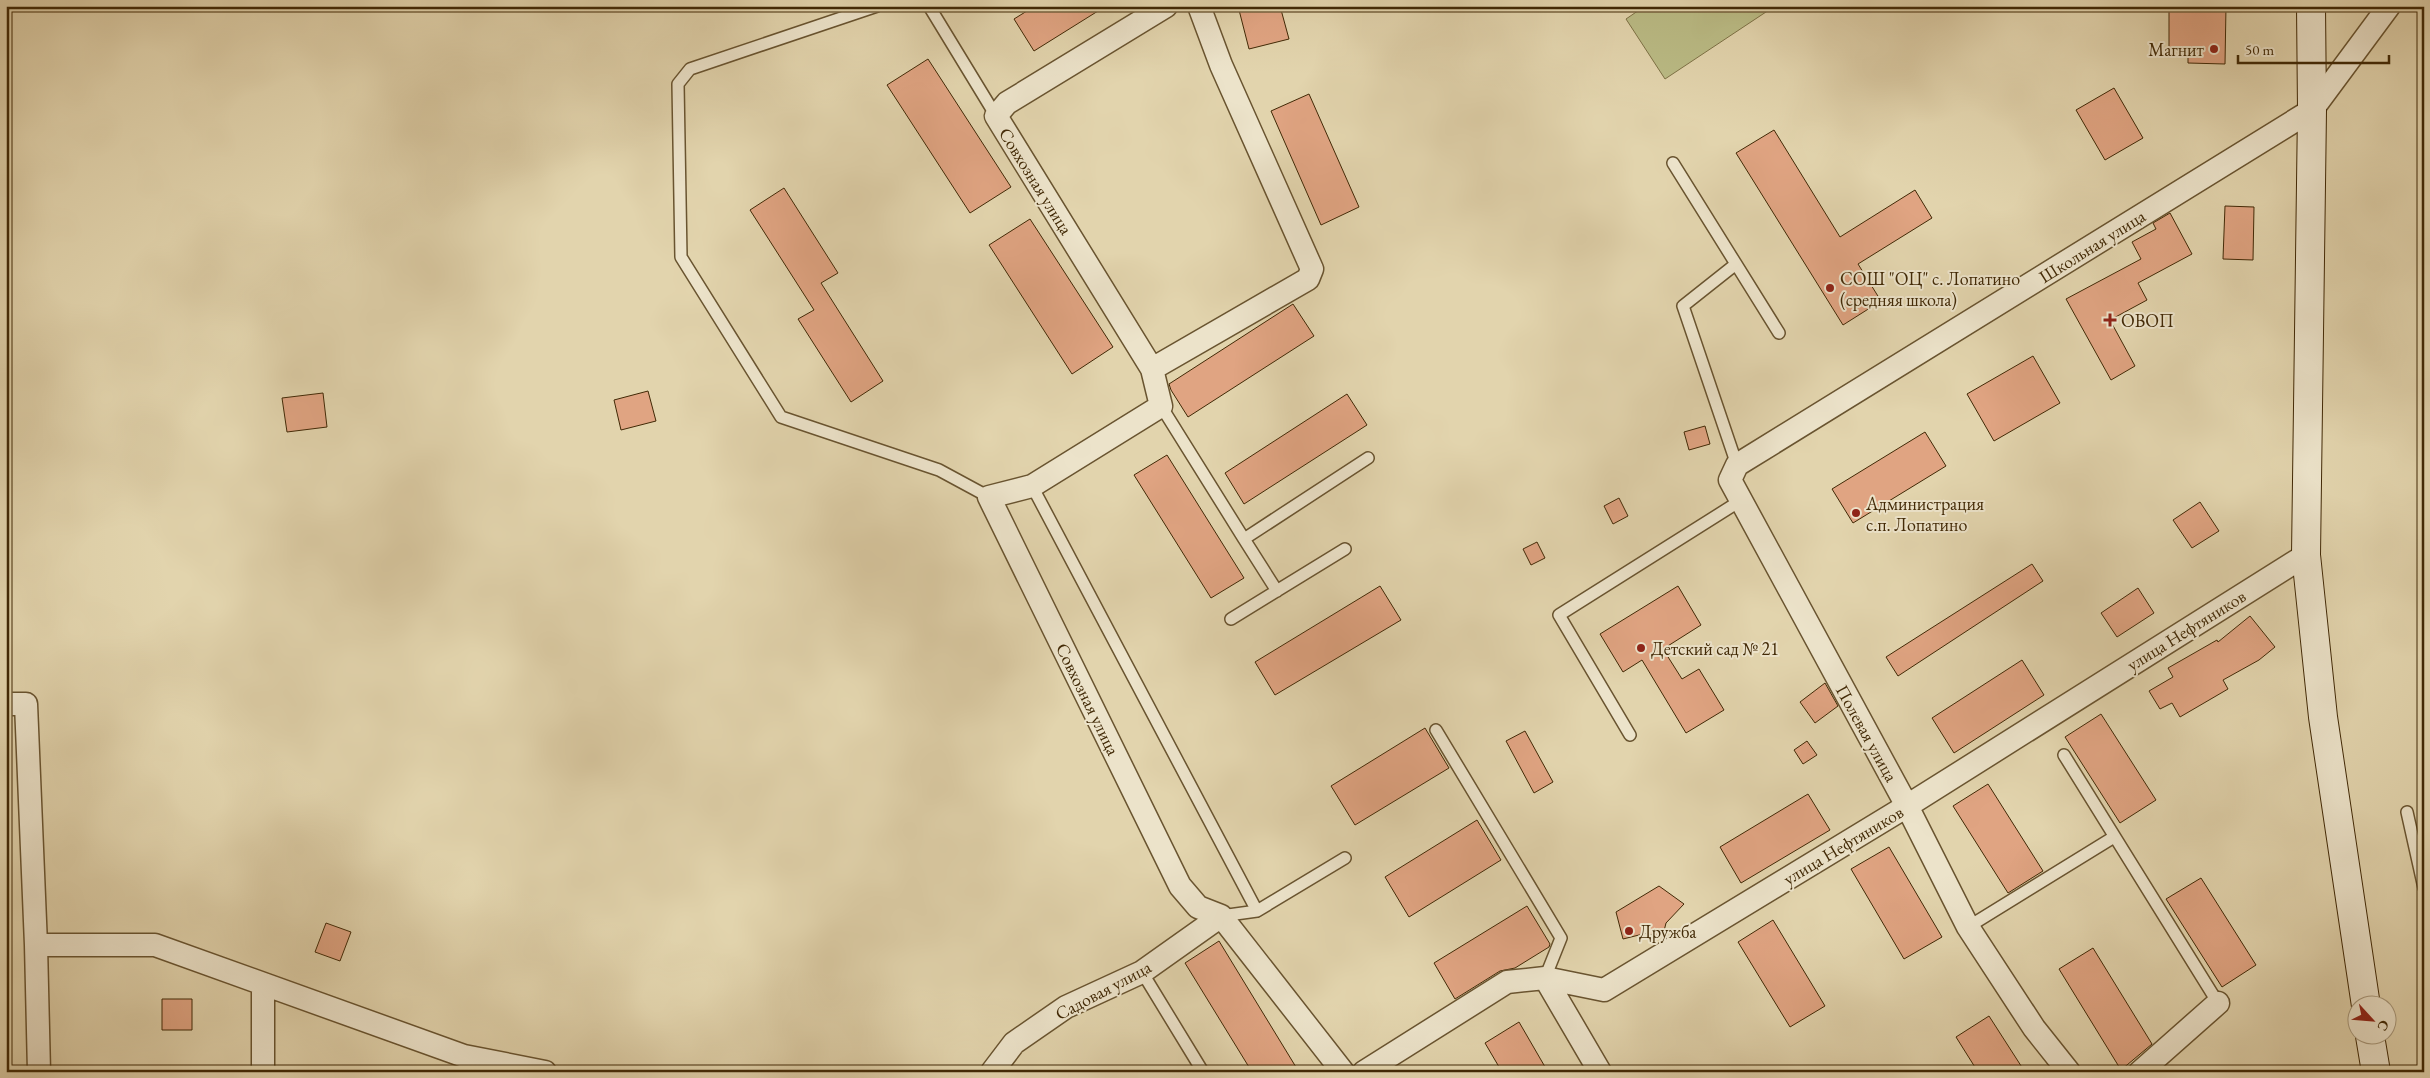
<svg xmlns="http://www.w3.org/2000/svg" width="2430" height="1078" font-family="'EB Garamond',serif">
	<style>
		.green { fill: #babb85; stroke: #7e7246 }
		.building { fill: #e0a482; stroke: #412906 }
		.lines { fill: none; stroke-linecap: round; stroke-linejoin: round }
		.lane-casing { stroke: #695430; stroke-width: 14 }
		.street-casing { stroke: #695430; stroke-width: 25 }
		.secondary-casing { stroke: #412906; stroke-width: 30 }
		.lane { stroke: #ece3ca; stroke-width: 11 }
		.street { stroke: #ece3ca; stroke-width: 22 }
		.secondary { stroke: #ece3ca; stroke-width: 28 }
		.poi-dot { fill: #8f2418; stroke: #ece3ca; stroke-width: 2 }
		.labels { text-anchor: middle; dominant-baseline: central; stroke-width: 4; stroke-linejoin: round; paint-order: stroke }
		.poi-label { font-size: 18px; fill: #412906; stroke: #ece3ca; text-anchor: start }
		.street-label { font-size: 18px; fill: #412906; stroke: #ece3ca }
	</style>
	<rect width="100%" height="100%" fill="#e2d4ad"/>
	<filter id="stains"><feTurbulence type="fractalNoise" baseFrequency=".004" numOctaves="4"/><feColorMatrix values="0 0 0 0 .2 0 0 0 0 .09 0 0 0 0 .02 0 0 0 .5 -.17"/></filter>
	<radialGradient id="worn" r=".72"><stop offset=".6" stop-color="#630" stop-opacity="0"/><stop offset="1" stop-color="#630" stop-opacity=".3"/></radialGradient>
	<!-- green -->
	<path class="green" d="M 1645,6 L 1775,6 L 1665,79 L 1626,19 Z"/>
	<!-- building -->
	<path class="building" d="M 1035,6 L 1106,6 L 1034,51 L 1014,19 Z
		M 1238,6 L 1280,6 L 1289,39 L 1249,49 Z
		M 2169,6 L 2226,6 L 2225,64 L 2188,63 L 2188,48 L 2169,48 Z
		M 928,59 L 1011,187 L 970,213 L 887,85 Z
		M 2114,88 L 2143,138 L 2105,160 L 2076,110 Z
		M 1309,94 L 1359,207 L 1321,225 L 1271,111 Z
		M 1774,130 L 1840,237 L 1915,190 L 1932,218 L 1858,264 L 1881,301 L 1843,325 L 1736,153 Z
		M 784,188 L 838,273 L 821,283 L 883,381 L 851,402 L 798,319 L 814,310 L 750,210 Z
		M 2225,206 L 2254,207 L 2253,260 L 2223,259 Z
		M 2170,213 L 2192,254 L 2138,283 L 2147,300 L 2110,320 L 2135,366 L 2111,380 L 2066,299 L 2141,259 L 2132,242 L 2156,229 L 2153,223 Z
		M 1030,219 L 1113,347 L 1072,374 L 989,245 Z
		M 1293,304 L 1314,336 L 1188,417 L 1171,390 L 1169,384 Z
		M 2033,356 L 2060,403 L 1994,441 L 1967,394 Z
		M 648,391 L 656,421 L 621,430 L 614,400 Z
		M 323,393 L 327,427 L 287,432 L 282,398 Z
		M 1347,394 L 1367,425 L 1244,504 L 1225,473 Z
		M 1705,426 L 1710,444 L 1689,450 L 1684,432 Z
		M 1925,432 L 1946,466 L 1853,523 L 1832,489 Z
		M 1167,455 L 1244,578 L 1211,598 L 1134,475 Z
		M 1619,498 L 1628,516 L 1613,524 L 1604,506 Z
		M 2200,502 L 2219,531 L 2192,548 L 2173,520 Z
		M 1537,542 L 1545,558 L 1531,565 L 1523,549 Z
		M 2032,564 L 2043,581 L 1898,676 L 1886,657 Z
		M 1380,586 L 1401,620 L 1275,695 L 1255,662 Z
		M 1678,586 L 1701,625 L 1663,649 L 1682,679 L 1699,669 L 1724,710 L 1686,733 L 1642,660 L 1623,672 L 1600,634 Z
		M 2138,588 L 2154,613 L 2117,637 L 2101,613 Z
		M 2250,616 L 2275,647 L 2259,660 L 2223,680 L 2228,689 L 2180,717 L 2172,703 L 2160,709 L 2149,691 L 2173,677 L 2168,668 L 2217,640 L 2218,642 Z
		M 2022,660 L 2044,695 L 1954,753 L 1932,718 Z
		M 1825,683 L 1838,706 L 1815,723 L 1800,702 Z
		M 2101,714 L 2156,800 L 2120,823 L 2065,737 Z
		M 1425,728 L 1449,768 L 1355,825 L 1331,786 Z
		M 1525,731 L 1553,782 L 1534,793 L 1506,741 Z
		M 1807,741 L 1817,755 L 1803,764 L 1794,750 Z
		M 1988,784 L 2043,871 L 2008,893 L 1953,806 Z
		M 1808,794 L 1830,830 L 1741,883 L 1720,847 Z
		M 1477,820 L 1501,860 L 1409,917 L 1385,877 Z
		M 1889,847 L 1942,937 L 1904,959 L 1851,869 Z
		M 2201,878 L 2256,965 L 2222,987 L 2166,899 Z
		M 1659,886 L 1684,904 L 1666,923 L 1664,931 L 1655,936 L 1647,933 L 1623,939 L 1616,912 Z
		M 1527,906 L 1550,944 L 1549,947 L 1515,968 L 1500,971 L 1455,999 L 1434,963 Z
		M 1773,920 L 1825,1006 L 1790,1027 L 1738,942 Z
		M 326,923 L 351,932 L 340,961 L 315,952 Z
		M 1219,941 L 1299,1072 L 1252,1072 L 1185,963 Z
		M 2093,948 L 2152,1044 L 2121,1070 L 2059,969 Z
		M 162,999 L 192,999 L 192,1030 L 162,1030 Z
		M 1989,1016 L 2025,1072 L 1978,1072 L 1956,1037 Z
		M 1519,1022 L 1548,1072 L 1502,1072 L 1485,1043 Z"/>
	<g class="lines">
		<defs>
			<path id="lane" d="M 877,6 L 690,69 L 678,84 L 681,257 L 781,417 L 939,470 L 989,497
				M 929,6 L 996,116
				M 1673,163 L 1736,264 L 1683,306 L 1737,465
				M 1736,264 L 1779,333
				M 1161,406 L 1244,539 L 1368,458
				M 1032,486 L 1257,911
				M 1244,539 L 1277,591
				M 1231,619 L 1345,549
				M 1436,730 L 1561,938 L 1545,978
				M 1630,735 L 1559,615 L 1740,501
				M 2064,755 L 2218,1003
				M 2407,812 L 2424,888
				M 1221,916 L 1257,911 L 1345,858
				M 1968,927 L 2114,837
				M 1142,972 L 1203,1072"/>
			<path id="street" d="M 1199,6 L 1221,65 L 1312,269 L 1308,279 L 1152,369 L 1161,406 L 1032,486 L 989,497 L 1180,886 L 1198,907 L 1221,916 L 1343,1072
				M 1152,369 L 996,116 L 1007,103 L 1166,6
				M 6,704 L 26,704 L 36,945 L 155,945 L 464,1056 L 545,1072
				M 36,945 L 39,1072
				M 1545,978 L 1600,1072
				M 263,1072 L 263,984
				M 992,1072 L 1014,1043 L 1066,1007 L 1142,972 L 1221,916
				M 1364,1072 L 1507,982 L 1545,978 L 1604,990 L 1907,806 L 2306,555
				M 2069,1072 L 2034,1028 L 1968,927 L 1907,806 L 1730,480 L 1737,465 L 2312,110 L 2389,6
				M 2140,1072 L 2218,1003"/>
			<path id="secondary" d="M 2311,6 L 2312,110 L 2306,555 L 2323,717 L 2366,1006
				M 2370,1036 L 2376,1072"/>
		</defs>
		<!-- lane casing -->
		<use href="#lane" class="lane-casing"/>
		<!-- street casing -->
		<use href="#street" class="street-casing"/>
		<!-- secondary casing -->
		<use href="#secondary" class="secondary-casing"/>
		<!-- lane -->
		<use href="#lane" class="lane"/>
		<!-- street -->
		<use href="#street" class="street"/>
		<!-- secondary -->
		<use href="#secondary" class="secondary"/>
	</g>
	<!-- markers -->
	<g class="poi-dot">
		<circle cx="2214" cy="49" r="5"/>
		<circle cx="1830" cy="288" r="5"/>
		<path d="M2107.5 312.5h5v5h5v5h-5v5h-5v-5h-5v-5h5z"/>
		<circle cx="1856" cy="513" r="5"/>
		<circle cx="1641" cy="648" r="5"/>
		<circle cx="1629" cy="931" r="5"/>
	</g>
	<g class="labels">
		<!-- poi labels -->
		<g class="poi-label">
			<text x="2204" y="49" text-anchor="end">Магнит</text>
			<text x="1840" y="278">СОШ "ОЦ" с. Лопатино<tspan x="1840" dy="21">(средняя школа)</tspan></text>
			<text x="2121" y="320">ОВОП</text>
			<text x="1866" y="503">Администрация<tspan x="1866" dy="21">с.п. Лопатино</tspan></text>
			<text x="1651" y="648">Детский сад № 21</text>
			<text x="1639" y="931">Дружба</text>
		</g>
		<!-- street labels -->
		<g class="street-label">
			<text transform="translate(1036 181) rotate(58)">Совхозная улица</text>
			<text transform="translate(2092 246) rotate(-32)">Школьная улица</text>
			<text transform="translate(2186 630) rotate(-32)">улица Нефтяников</text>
			<text transform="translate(1088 699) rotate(64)">Совхозная улица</text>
			<text transform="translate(1867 733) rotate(61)">Полевая улица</text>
			<text transform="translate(1843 845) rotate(-31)">улица Нефтяников</text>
			<text transform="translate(1103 990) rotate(-28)">Садовая улица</text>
		</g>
	</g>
	<!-- margin -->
	<rect width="2430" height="1078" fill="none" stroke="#e2d4ad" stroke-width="25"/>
	<rect x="8" y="8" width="2415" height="1063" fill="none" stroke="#412906" stroke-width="2.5"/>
	<rect x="12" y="12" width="2405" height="1053" fill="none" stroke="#412906"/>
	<!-- north arrow -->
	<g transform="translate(2372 1020) rotate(116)"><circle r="24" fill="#ece3ca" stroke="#a8997c"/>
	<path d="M0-4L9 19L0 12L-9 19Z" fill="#8f2418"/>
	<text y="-8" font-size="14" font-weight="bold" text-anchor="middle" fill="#412906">С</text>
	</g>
	<!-- scale -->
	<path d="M2238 55v8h151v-8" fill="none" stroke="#412906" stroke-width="2.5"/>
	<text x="2245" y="55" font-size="15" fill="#412906" stroke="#ece3ca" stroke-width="4" paint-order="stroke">50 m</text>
	<rect width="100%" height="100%" filter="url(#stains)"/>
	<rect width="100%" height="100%" fill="url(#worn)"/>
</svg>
